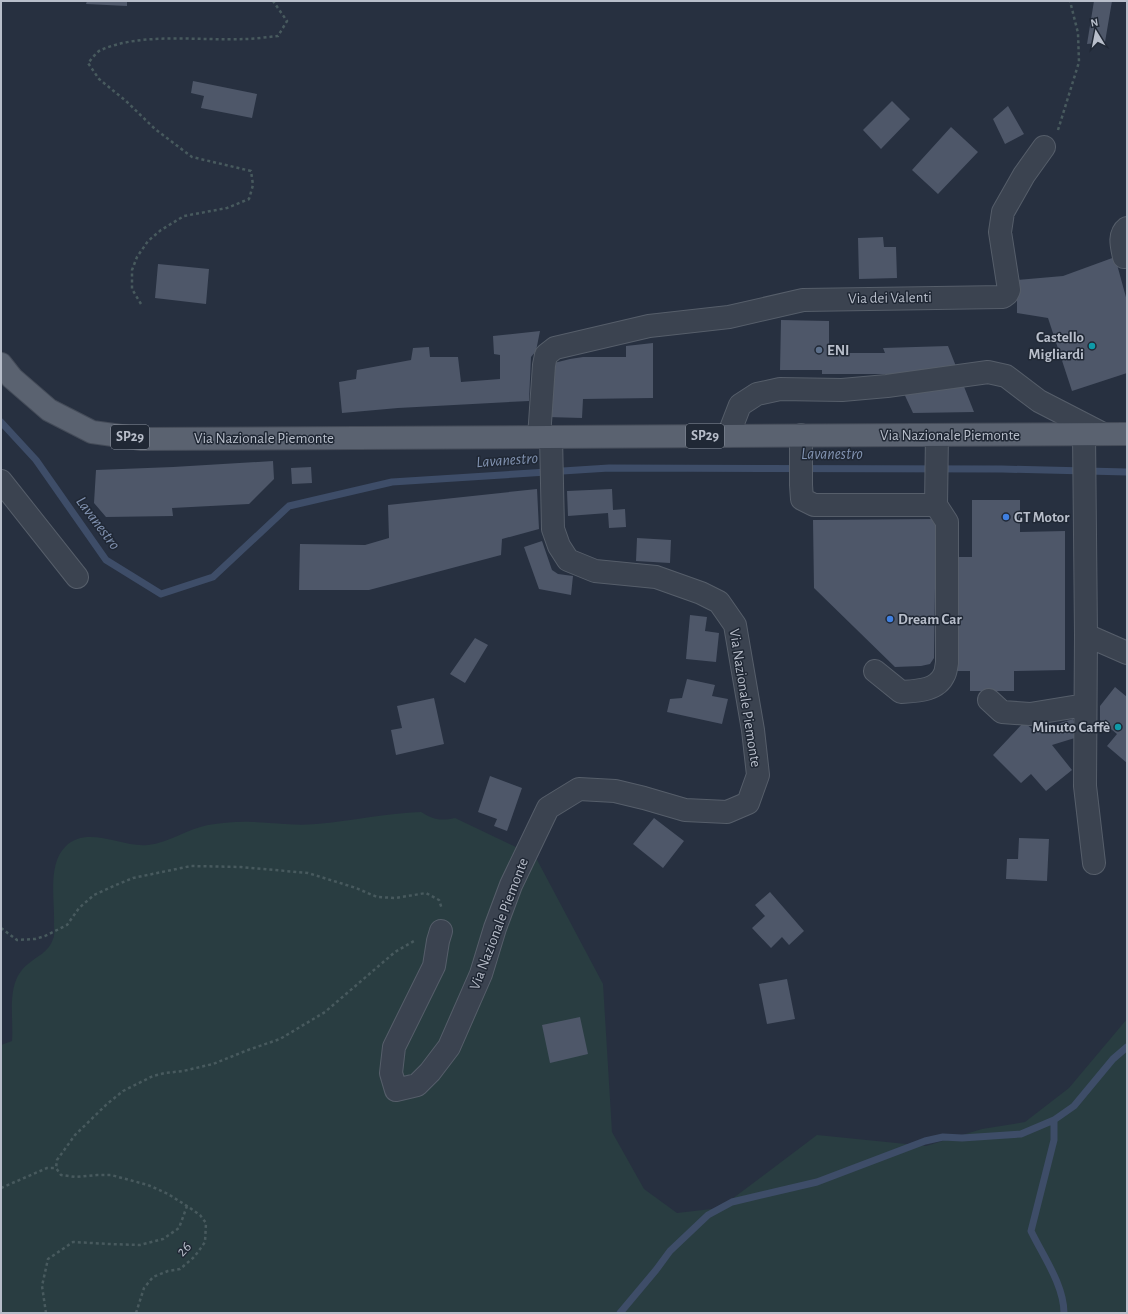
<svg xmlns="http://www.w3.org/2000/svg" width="1128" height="1314" font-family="'Alegreya Sans',sans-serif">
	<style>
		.green { fill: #293d41 }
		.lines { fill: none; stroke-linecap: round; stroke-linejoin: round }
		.stream { stroke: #3e4d68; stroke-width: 7 }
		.building { fill: #4e5769 }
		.minor-casing { stroke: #565e6a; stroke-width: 24 }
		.major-casing { stroke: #454c59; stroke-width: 24 }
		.path { stroke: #485a5e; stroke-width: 2.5; stroke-dasharray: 3 3; stroke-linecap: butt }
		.minor { stroke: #3b4350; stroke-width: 22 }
		.major { stroke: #5a6270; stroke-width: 22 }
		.culture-dot { fill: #0f9aa8; stroke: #202835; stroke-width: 1.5 }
		.service-dot { fill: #5c6f8a; stroke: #202835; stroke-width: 1.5 }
		.shop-dot { fill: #3f7fe0; stroke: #202835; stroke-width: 1.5 }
		.labels { text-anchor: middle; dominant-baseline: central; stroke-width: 3; stroke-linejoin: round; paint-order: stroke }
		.shield { fill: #202835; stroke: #8a919d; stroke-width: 1 }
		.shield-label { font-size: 14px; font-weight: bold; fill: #b8beca }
		.street-label { font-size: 15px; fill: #b8beca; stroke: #202835 }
		.poi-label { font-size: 15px; font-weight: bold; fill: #b8beca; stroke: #202835; text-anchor: start }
		.water-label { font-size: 16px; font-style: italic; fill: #8192b0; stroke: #202835 }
	</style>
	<rect width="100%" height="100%" fill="#273040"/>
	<!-- green -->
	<path class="green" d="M 421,812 C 434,820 440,821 455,818 L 535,856 L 603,984 L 612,1132 L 644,1189 L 677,1213 L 720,1208 L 817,1135 L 926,1146 L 982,1129 L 1025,1122 L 1069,1088 L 1127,1019 L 1127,1313 L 1,1313 L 1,1045 L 12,1041 C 14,1016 5,982 28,964 C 37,956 49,952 53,939 C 55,935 54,929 54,924 C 55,900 47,864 66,846 C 88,825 122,848 148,845 C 169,843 187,829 208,825 C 222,823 238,821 253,822 C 274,823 295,826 316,824 C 352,821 386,813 421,812 Z"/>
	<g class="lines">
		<!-- stream -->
		<path class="stream" d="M 1,422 L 36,460 L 106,560 L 161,594 L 213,577 L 289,506 L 392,482 L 609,468 L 1002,469 L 1127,472
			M 1054,1120 L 1054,1140 L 1031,1231 C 1043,1256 1064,1285 1064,1313
			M 620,1313 L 656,1270 L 670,1251 L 708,1215 L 732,1202 L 817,1182 L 925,1141 L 943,1137 L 962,1138 L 1021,1134 L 1054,1120 L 1074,1106 L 1113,1059 L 1127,1047"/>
	</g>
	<!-- building -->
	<path class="building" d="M 87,1 L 127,1 L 127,6 L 86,4 Z
		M 1094,1 L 1112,1 L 1105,42 L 1087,44 Z
		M 193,81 L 257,94 L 252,118 L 201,108 L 204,96 L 191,93 Z
		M 892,101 L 910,119 L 881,149 L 863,130 Z
		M 1008,106 L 1024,134 L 1005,144 L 993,119 Z
		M 951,127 L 978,152 L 938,194 L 912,170 Z
		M 883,237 L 884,247 L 896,247 L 897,278 L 859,279 L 858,238 Z
		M 1115,257 L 1127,301 L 1127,373 L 1072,391 L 1048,318 L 1017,313 L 1017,280 L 1063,276 Z
		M 158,264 L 209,269 L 206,304 L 155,298 Z
		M 781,320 L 829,321 L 829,353 L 885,353 L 883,348 L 948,346 L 974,412 L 913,413 L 895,374 L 822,374 L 822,370 L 780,370 Z
		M 540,331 L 536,351 L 531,357 L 529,401 L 398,408 L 342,413 L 339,382 L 356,379 L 357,370 L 411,360 L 413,348 L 429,347 L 430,357 L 458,357 L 461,382 L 500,379 L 500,355 L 494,354 L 493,336 Z
		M 653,343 L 653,398 L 583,399 L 582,418 L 547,417 L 554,363 L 570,359 L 583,357 L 626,357 L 626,346 Z
		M 273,461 L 274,479 L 249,504 L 172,508 L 173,516 L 106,517 L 94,503 L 96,470 L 173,467 Z
		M 311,467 L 312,483 L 292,484 L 291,468 Z
		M 537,489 L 539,529 L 502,539 L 501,555 L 369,590 L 299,590 L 300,544 L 365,545 L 389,538 L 388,505 Z
		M 612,489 L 613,510 L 625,509 L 626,527 L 609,528 L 608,513 L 568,516 L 567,491 Z
		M 972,500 L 1020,500 L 1020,532 L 1065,531 L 1065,670 L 1014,671 L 1014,691 L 970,691 L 970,671 L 957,671 L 957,557 L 972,557 Z
		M 936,519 L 934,658 L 930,664 L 921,666 L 895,667 L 814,588 L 813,520 Z
		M 637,538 L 671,540 L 670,563 L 636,561 Z
		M 542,541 L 552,570 L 558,574 L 573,576 L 571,595 L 539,589 L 524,547 Z
		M 690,615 L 707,617 L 705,631 L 719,633 L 716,662 L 686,659 Z
		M 475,638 L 488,645 L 465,683 L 450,674 Z
		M 687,679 L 715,685 L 712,696 L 728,699 L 722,724 L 667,712 L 670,699 L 682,698 Z
		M 1115,687 L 1127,697 L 1127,763 L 1107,746 L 1117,734 L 1100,720 L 1100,706 Z
		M 434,698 L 444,744 L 396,755 L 391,730 L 402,728 L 397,706 Z
		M 1073,719 L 1078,737 L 1052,745 L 1072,770 L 1046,791 L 1031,774 L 1021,783 L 993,755 L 1024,722 L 1034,731 Z
		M 490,776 L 522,788 L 507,831 L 494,826 L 497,819 L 478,812 Z
		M 654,818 L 684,841 L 663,868 L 633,844 Z
		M 1019,838 L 1049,839 L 1047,881 L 1006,879 L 1007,859 L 1018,859 Z
		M 770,892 L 804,931 L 789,945 L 782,937 L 771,948 L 752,928 L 765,916 L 755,905 Z
		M 787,979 L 795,1019 L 767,1024 L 759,984 Z
		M 580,1017 L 588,1054 L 550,1063 L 542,1025 Z"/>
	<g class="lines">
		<defs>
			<path id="minor" d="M 1124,257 C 1122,247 1118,235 1127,228
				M 1084,434 L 1086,635 L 1085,786 L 1094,863
				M 801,435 L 801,485 L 802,499 L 814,505 L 936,505 L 947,522 L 947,663 C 946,667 946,672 944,675 C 937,691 916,691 901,692 L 875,671
				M 728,436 L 740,405 L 757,394 L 780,389 L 842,390 L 887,386 L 988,372 L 1006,376 L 1039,401 L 1103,434
				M 539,437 L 544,365 L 546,355 L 555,348 L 649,326 L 729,317 L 803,300 L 1003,297 L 1007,294 L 1009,290 L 1000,232 L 1003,212 L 1024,175 L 1044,147
				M 1,481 L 77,577
				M 936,505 L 937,435
				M 1086,635 L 1127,653
				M 989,700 L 1002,712 L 1030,714 L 1085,705
				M 441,931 L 438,941 L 434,966 L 394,1047 L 391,1073 L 396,1090 L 417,1085 L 430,1072 L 449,1047 L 481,974 L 495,928 L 511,885 L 548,808 L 579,789 L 615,791 L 644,798 L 685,810 L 727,812 L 748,803 L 758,775 L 753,730 L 735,625 L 719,602 L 701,593 L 656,577 L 595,571 L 568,560 L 559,546 L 553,529 L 551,437"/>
			<path id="major" d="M 1,364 L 12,378 L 49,410 L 92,432 L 142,439 L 1127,434"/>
		</defs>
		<!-- minor casing -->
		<use href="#minor" class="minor-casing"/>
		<!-- major casing -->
		<use href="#major" class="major-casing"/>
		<!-- path -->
		<path class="path" d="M 1058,130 L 1079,62 L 1078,33 L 1070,1
			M 141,304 L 132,289 L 132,270 L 137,257 L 148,241 L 161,230 L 184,216 L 227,208 L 249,199 L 253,185 L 251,171 L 192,157 L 155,129 L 126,101 L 99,79 L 88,63 C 92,59 96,52 101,50 C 141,32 201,41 244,39 C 255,39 267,37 278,36 L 287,21 L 273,1
			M 1,928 L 17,940 L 35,939 L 45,936 L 67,925 L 79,908 L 94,895 L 116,885 L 133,878 L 191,866 L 241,867 L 308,873 L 356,888 L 377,897 L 396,898 L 426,893 L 439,900 L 442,909
			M 1,1188 L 47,1168 L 56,1168
			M 46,1313 L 42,1286 L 48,1259 L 73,1242 L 109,1244 L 140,1245 L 163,1239 L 179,1228 L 187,1206
			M 136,1313 L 144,1288 L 153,1277 L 168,1271 L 180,1269 L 193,1258 L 198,1252 L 205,1242 L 206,1223 L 200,1215 L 187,1206 L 168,1194 L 148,1185 L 111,1175 L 97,1175 L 76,1177 L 61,1175 L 56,1168 L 57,1160 L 75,1135 L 107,1104 L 123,1091 L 153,1076 L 165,1073 L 183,1071 L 213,1064 L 248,1050 L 280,1039 L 325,1012 L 395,952 L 414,941"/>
		<!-- minor -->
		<use href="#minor" class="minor"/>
		<!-- major -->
		<use href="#major" class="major"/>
	</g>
	<!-- markers -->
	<g class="culture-dot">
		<circle cx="1092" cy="346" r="4"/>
		<circle cx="1118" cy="727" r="4"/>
	</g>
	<circle class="service-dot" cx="819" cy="350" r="4"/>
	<g class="shop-dot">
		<circle cx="1006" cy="517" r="4"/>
		<circle cx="890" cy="619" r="4"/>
	</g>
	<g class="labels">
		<!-- shield labels -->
		<g class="shield">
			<rect x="686" y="424" width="38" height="24" rx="3"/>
			<rect x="111" y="425" width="38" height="24" rx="3"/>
		</g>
		<g class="shield-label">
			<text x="705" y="436">SP29</text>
			<text x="130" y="437">SP29</text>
		</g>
		<!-- street labels -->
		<g class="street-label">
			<text transform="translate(890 298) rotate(-1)">Via dei Valenti</text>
			<text x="950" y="435">Via Nazionale Piemonte</text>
			<text x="264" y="438">Via Nazionale Piemonte</text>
			<text transform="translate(745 698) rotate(81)">Via Nazionale Piemonte</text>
			<text transform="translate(499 924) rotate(-69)">Via Nazionale Piemonte</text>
			<text transform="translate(184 1249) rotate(-47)">26</text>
		</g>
		<!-- poi labels -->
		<g class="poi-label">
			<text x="1084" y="337" text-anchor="end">Castello<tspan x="1084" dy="17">Migliardi</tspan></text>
			<text x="827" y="350">ENI</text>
			<text x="1014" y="517">GT Motor</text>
			<text x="898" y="619">Dream Car</text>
			<text x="1110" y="727" text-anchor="end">Minuto Caffè</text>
		</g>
		<!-- water labels -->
		<g class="water-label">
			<text x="832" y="454">Lavanestro</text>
			<text transform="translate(507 460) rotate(-4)">Lavanestro</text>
			<text transform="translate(98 523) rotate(53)">Lavanestro</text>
		</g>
	</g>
	<!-- border -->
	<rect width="1128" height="1314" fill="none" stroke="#b8beca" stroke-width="4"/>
	<!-- north arrow -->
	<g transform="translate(1096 32) rotate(350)" stroke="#202835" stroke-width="3" paint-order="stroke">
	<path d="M0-3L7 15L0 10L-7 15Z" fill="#b8beca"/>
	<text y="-6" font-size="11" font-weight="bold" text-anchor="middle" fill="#b8beca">N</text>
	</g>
</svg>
